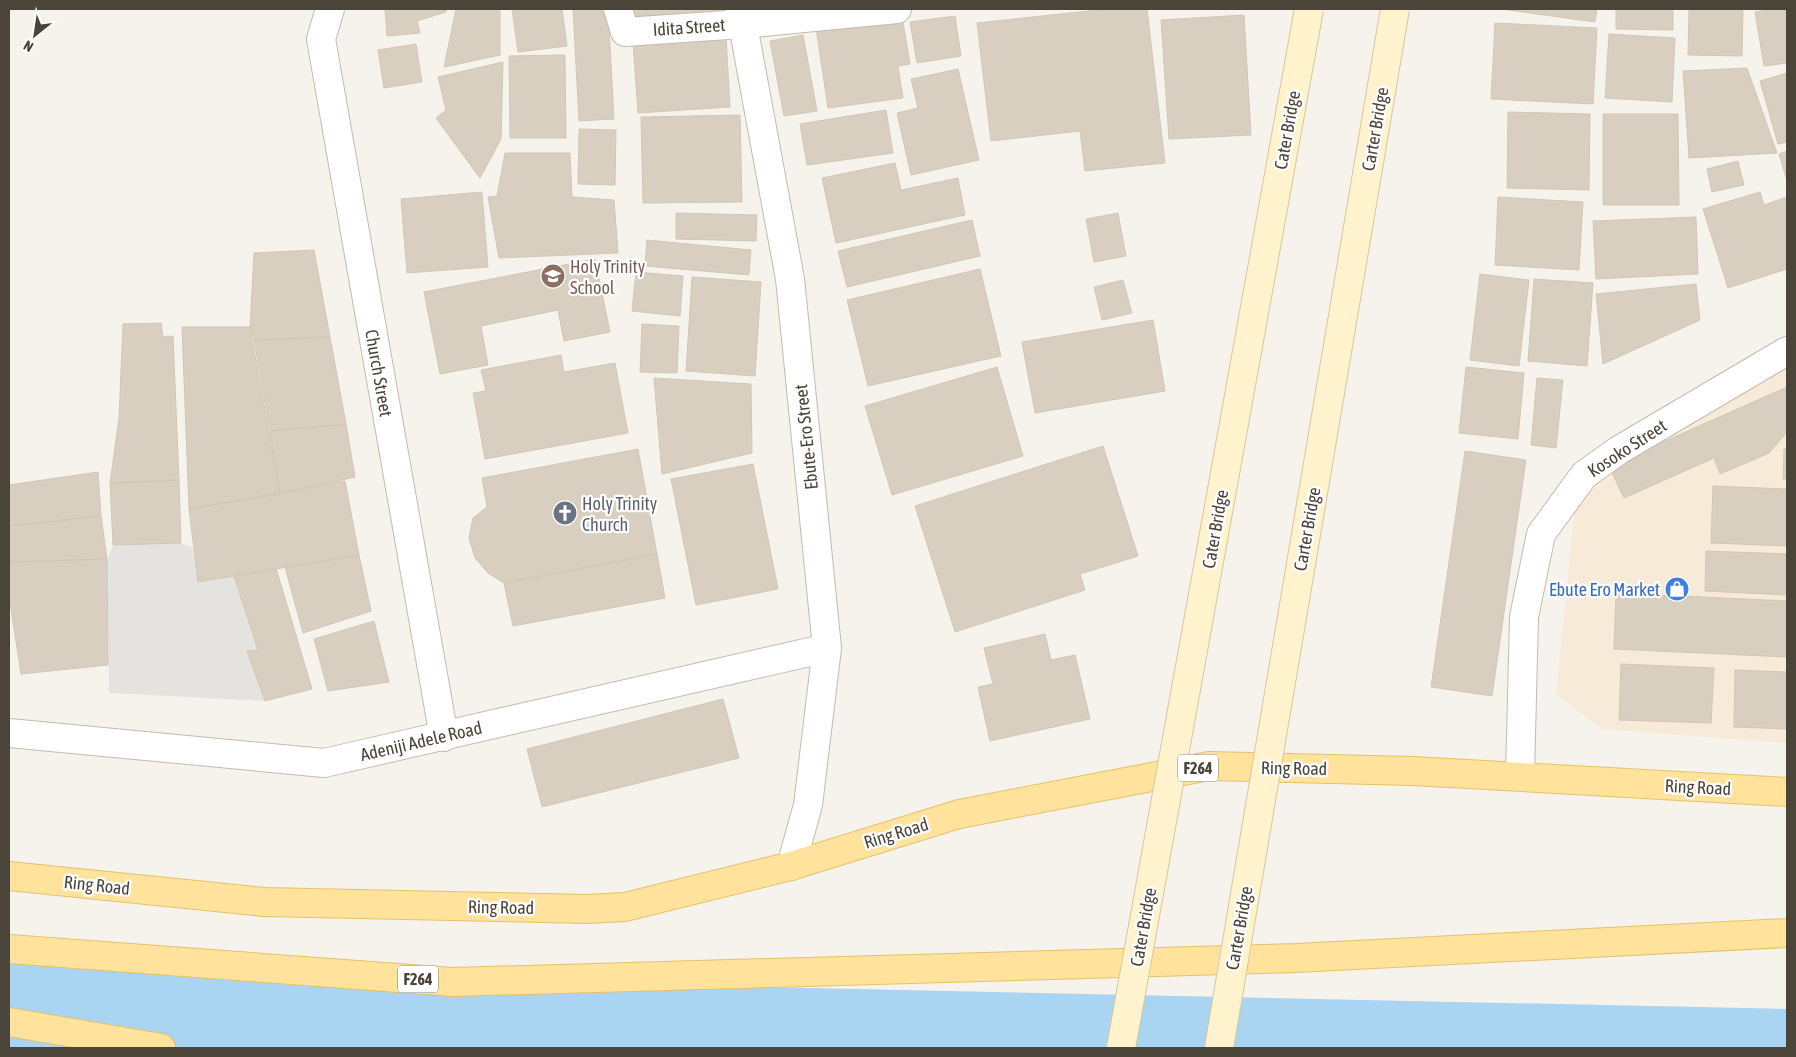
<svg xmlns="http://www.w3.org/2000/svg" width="1796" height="1057" font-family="'Asap Condensed',sans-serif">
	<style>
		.commercial { fill: #f7ead8 }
		.parking { fill: #e5e3e0 }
		.water { fill: #a9d4f2 }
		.building { fill: #d8cfc1; stroke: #d3c7b4 }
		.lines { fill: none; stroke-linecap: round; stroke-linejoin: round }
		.minor-casing { stroke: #c2bbae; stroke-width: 30 }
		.tertiary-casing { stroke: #c2bbae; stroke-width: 30 }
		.primary-casing { stroke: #e6c16a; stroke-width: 30 }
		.minor { stroke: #fff; stroke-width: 28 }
		.tertiary { stroke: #fff; stroke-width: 28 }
		.primary { stroke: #ffe39c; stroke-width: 28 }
		.secondary-bridge-casing { stroke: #d6c79b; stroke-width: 30; stroke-linecap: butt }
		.secondary-bridge { stroke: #fff3cd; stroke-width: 28 }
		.labels { text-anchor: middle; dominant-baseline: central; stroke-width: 4.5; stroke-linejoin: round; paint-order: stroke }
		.shield { fill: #fff; stroke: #817c74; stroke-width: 1 }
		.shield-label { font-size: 16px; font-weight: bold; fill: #4b4439 }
		.street-label { font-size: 18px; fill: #4b4439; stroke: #fff }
		.education-label { font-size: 18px; fill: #785e54; stroke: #fff; text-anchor: start }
		.worship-label { font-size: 18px; fill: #5b616d; stroke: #fff; text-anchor: start }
		.shop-label { font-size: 18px; fill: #366cbe; stroke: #fff; text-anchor: end }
	</style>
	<rect width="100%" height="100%" fill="#f6f3ec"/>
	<!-- commercial -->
	<path class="commercial" d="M 1787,350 L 1787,743 L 1603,729 L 1556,695 L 1577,483 Z"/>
	<!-- parking -->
	<path class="parking" d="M 181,543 L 192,547 L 199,582 L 234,576 L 258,650 L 248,652 L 265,701 L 109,693 L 107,560 L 113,545 Z"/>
	<!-- water -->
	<path class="water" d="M 9,955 L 577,983 L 1787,1009 L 1787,1048 L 9,1048 Z"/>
	<!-- building -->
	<path class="building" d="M 385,9 L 447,9 L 446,12 L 417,21 L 420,33 L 387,36 Z
		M 456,9 L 500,9 L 500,55 L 444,67 Z
		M 512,9 L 562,9 L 567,46 L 518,52 Z
		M 573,9 L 608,9 L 614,119 L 579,121 Z
		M 626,9 L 719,9 L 719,13 L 627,17 Z
		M 1107,9 L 1147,9 L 1165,163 L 1085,171 L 1080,131 L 991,141 L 977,23 Z
		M 1501,9 L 1597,9 L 1595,22 Z
		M 1616,9 L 1673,9 L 1673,30 L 1616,29 Z
		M 1689,9 L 1743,9 L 1742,56 L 1688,55 Z
		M 1774,9 L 1787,9 L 1787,63 L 1764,66 L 1755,12 Z
		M 1244,15 L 1251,135 L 1169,139 L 1161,20 Z
		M 902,16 L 910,64 L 898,66 L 903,98 L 828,108 L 816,28 Z
		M 955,16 L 961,56 L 917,63 L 910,22 Z
		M 1495,23 L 1597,28 L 1593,104 L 1491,99 Z
		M 1609,34 L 1675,38 L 1672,102 L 1605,98 Z
		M 803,35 L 817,111 L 784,116 L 770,41 Z
		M 726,37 L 730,107 L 638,113 L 633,42 Z
		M 416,44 L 422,82 L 384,88 L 378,50 Z
		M 565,55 L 566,138 L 510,138 L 509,56 Z
		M 503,62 L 501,139 L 480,178 L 436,118 L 446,110 L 438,77 Z
		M 1747,68 L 1777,153 L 1689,158 L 1683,71 Z
		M 958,69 L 979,160 L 911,175 L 897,113 L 918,108 L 911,79 Z
		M 1787,73 L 1787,142 L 1778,144 L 1760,81 Z
		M 886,110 L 893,153 L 807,165 L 800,124 Z
		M 1508,112 L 1590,114 L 1589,190 L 1507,188 Z
		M 1603,114 L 1678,114 L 1679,205 L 1603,205 Z
		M 740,115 L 742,202 L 643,203 L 641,117 Z
		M 579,129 L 616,130 L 615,185 L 578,184 Z
		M 1787,151 L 1787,181 L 1779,154 Z
		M 505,153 L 570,153 L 572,197 L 614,200 L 618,253 L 499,258 L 488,197 L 497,196 Z
		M 1738,161 L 1744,185 L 1712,192 L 1707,169 Z
		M 895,163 L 901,190 L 958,178 L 965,215 L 836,243 L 822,178 Z
		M 482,192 L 488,267 L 407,273 L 401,199 Z
		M 1760,192 L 1764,205 L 1787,197 L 1787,269 L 1728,288 L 1703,209 Z
		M 1498,197 L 1583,202 L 1579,270 L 1495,265 Z
		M 676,213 L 757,215 L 756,241 L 676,239 Z
		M 1118,213 L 1126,256 L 1094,262 L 1086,219 Z
		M 1696,217 L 1698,274 L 1596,279 L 1593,221 Z
		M 972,220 L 980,256 L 847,287 L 838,251 Z
		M 647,240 L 751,250 L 749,275 L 645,266 Z
		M 314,250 L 330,337 L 254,340 L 250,327 L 254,253 Z
		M 595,259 L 610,332 L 564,341 L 558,310 L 481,326 L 488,365 L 440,374 L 424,292 Z
		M 980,269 L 1001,356 L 868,386 L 847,300 Z
		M 636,272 L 683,276 L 680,316 L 632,311 Z
		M 1480,274 L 1529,280 L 1519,366 L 1470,360 Z
		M 692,277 L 761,282 L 755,376 L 686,371 Z
		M 1534,279 L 1593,283 L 1587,366 L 1528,361 Z
		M 1123,280 L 1132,313 L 1102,320 L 1094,287 Z
		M 1696,284 L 1700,320 L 1603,364 L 1596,294 Z
		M 1153,320 L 1165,391 L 1035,413 L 1022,342 Z
		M 161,323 L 163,337 L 173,336 L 179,480 L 110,483 L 119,418 L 123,324 Z
		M 642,324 L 679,326 L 677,373 L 640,372 Z
		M 182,327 L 250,327 L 280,494 L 189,509 Z
		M 330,337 L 346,424 L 270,431 L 254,340 Z
		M 561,355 L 564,372 L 615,363 L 628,433 L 485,459 L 473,393 L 486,391 L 481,370 Z
		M 997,367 L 1023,456 L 892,495 L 865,406 Z
		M 1466,367 L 1524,373 L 1518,439 L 1459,433 Z
		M 654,378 L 751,384 L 752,453 L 662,474 Z
		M 1537,378 L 1563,380 L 1556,448 L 1531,445 Z
		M 1787,387 L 1787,432 L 1769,453 L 1720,474 L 1714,458 L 1624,498 L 1609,466 Z
		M 346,424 L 355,477 L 280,494 L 270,431 Z
		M 1103,446 L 1138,556 L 1080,574 L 1085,590 L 955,632 L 915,506 Z
		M 638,449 L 657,554 L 504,583 L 488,573 L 475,558 L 469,538 L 473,518 L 487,507 L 482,478 Z
		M 1784,449 L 1787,449 L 1787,479 L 1783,479 Z
		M 1465,451 L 1526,460 L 1492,696 L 1431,687 Z
		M 753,464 L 778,589 L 696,605 L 671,479 Z
		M 98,472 L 101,516 L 9,526 L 9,485 Z
		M 179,480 L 181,543 L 113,545 L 110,483 Z
		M 345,481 L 359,555 L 198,582 L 189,509 Z
		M 1713,486 L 1787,489 L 1787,546 L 1711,543 Z
		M 101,516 L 107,559 L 9,562 L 9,526 Z
		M 1706,551 L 1787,554 L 1787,595 L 1705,591 Z
		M 657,554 L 665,598 L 513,626 L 504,583 Z
		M 359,555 L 371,611 L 303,633 L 285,567 Z
		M 107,559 L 108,665 L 21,674 L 9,596 L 9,562 Z
		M 276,568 L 312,689 L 265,701 L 247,651 L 258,650 L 234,576 Z
		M 1616,593 L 1787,601 L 1787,657 L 1614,649 Z
		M 374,621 L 389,682 L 328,691 L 314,639 Z
		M 1045,634 L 1051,660 L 1075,655 L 1090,719 L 990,741 L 978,687 L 993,684 L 984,648 Z
		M 1621,664 L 1714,668 L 1711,723 L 1619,720 Z
		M 1735,670 L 1787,672 L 1787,729 L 1734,727 Z
		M 723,699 L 739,758 L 542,807 L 527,749 Z"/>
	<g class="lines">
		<defs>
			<path id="minor" d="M 330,9 L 321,39 L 444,737
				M 618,9 L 625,32 L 742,24 L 897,9
				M 1520,776 L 1524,617 L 1541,534 L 1584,475 L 1619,450 L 1787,351"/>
			<path id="tertiary" d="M 740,9 L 790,279 L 827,648 L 808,805 L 791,866
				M 9,733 L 324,763 L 827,648"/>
			<path id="primary" d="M 9,876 L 264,902 L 587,909 L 625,907 L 791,866 L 959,814 L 1209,766 L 1413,771 L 1787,792
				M 9,949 L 452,982 L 1296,958 L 1787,933
				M 9,1022 L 161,1048"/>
		</defs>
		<!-- minor casing -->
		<use href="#minor" class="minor-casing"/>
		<!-- tertiary casing -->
		<use href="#tertiary" class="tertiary-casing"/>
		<!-- primary casing -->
		<use href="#primary" class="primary-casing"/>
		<!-- minor -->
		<use href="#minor" class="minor"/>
		<!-- tertiary -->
		<use href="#tertiary" class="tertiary"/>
		<!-- primary -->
		<use href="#primary" class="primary"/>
		<defs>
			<path id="secondary-bridge" d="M 1121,1048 L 1309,9
				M 1219,1048 L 1395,9"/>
		</defs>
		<!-- secondary-bridge casing -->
		<use href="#secondary-bridge" class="secondary-bridge-casing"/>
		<!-- secondary-bridge -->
		<use href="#secondary-bridge" class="secondary-bridge"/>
	</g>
	<!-- icons -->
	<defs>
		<symbol id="school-disc" viewBox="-11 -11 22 22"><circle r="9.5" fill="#8d6e63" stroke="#fff"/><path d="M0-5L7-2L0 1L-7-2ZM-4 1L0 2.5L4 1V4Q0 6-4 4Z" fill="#fff"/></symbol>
		<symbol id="church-disc" viewBox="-11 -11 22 22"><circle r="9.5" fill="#6b7280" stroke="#fff"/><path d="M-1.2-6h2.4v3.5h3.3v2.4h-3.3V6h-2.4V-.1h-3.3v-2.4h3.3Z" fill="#fff"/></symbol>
		<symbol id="shop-disc" viewBox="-11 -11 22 22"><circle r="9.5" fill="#3f7fe0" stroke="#fff"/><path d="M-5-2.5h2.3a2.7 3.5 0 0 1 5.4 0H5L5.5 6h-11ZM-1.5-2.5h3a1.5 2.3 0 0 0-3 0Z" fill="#fff"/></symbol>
	</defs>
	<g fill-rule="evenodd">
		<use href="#school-disc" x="539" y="262" width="28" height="28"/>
		<use href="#church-disc" x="551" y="499" width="28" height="28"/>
		<use href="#shop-disc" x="1663" y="575" width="28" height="28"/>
	</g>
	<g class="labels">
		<!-- shield labels -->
		<g class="shield">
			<rect x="1178" y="754.5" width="40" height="27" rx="4"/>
			<rect x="398" y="965.5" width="40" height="27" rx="4"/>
		</g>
		<g class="shield-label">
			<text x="1198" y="768">F264</text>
			<text x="418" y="979">F264</text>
		</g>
		<!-- street labels -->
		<g class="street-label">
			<text transform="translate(689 27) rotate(-4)">Idita Street</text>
			<text transform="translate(1375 129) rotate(-80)">Carter Bridge</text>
			<text transform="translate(1287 130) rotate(-80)">Cater Bridge</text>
			<text transform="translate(379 373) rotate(80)">Church Street</text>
			<text transform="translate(806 437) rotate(-96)">Ebute-Ero Street</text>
			<text transform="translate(1627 448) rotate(-33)">Kosoko Street</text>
			<text transform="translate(1215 529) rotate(-80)">Cater Bridge</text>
			<text transform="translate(1307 529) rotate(-80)">Carter Bridge</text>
			<text transform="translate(421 741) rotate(-13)">Adeniji Adele Road</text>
			<text transform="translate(1294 768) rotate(1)">Ring Road</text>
			<text transform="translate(1698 787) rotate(3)">Ring Road</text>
			<text transform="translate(896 833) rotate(-17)">Ring Road</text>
			<text transform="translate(97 885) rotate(6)">Ring Road</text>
			<text transform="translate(501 907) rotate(1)">Ring Road</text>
			<text transform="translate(1143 927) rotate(-80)">Cater Bridge</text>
			<text transform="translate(1239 928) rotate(-80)">Carter Bridge</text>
		</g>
		<!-- education labels -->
		<g class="education-label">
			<text x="570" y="266">Holy Trinity<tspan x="570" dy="21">School</tspan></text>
		</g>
		<!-- worship labels -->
		<g class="worship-label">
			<text x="582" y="503">Holy Trinity<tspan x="582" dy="21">Church</tspan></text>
		</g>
		<!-- shop labels -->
		<g class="shop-label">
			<text x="1660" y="589">Ebute Ero Market</text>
		</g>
	</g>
	<!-- border -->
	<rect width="1796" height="1057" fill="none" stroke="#4b4439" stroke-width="20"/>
	<!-- north arrow -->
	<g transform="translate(35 35) rotate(210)" stroke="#ffffff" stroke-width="4" paint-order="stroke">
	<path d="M0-4L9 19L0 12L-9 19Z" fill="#4b4439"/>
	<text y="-8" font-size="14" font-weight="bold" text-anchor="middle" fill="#4b4439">N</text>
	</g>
</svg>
